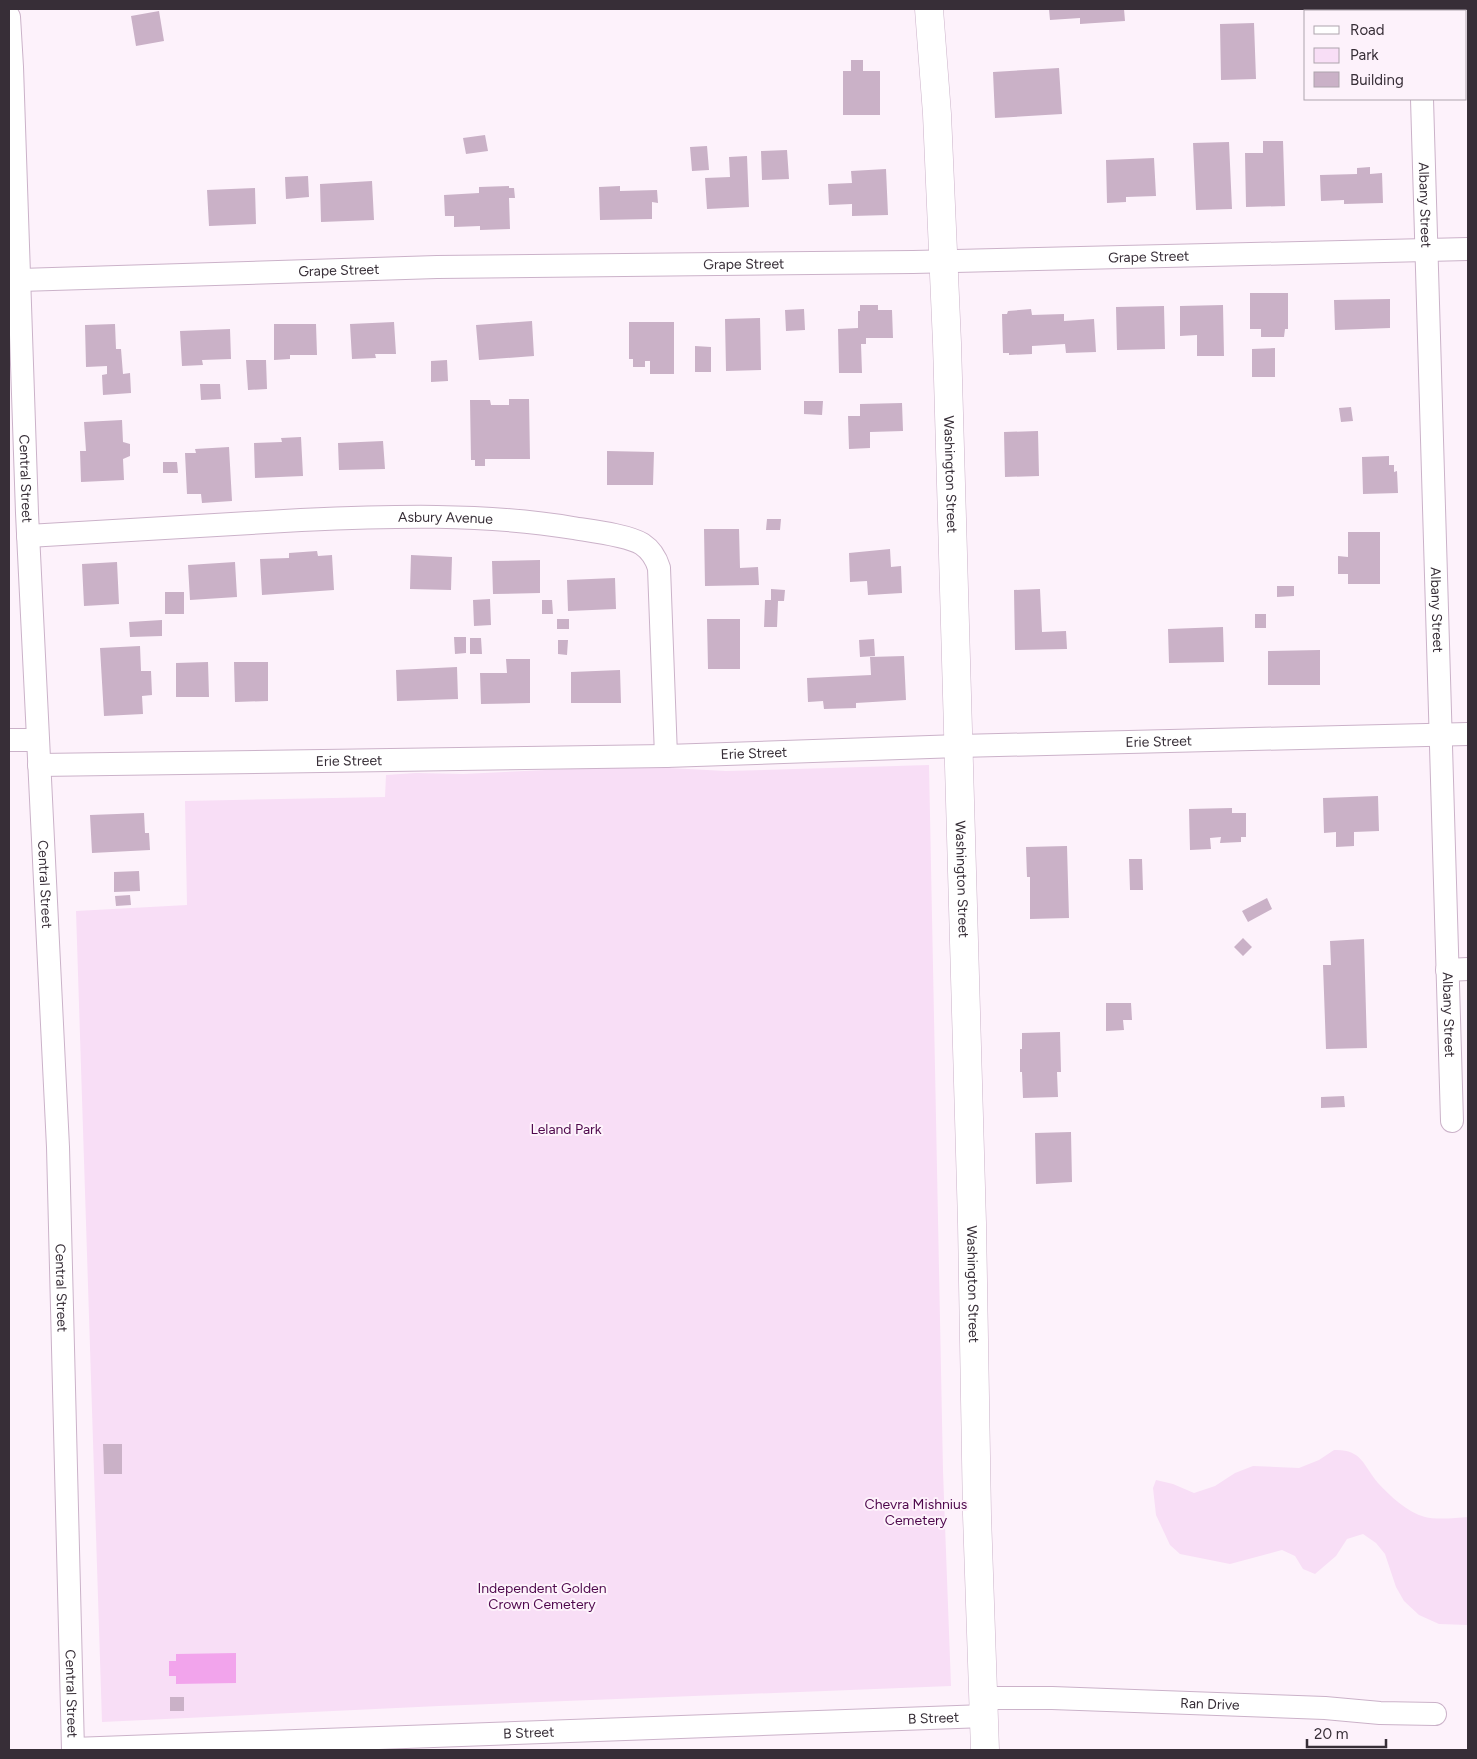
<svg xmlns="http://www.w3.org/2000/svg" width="1477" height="1759" font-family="Figtree,sans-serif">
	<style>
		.green { fill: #f8def6 }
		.water { fill: #f2a4ec }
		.building { fill: #cab1c7 }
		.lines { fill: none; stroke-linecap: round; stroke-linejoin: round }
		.street-casing { stroke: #cbb2c9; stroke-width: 24 }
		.secondary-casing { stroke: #cbb2c9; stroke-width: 29 }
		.street { stroke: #fff; stroke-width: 22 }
		.secondary { stroke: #fff; stroke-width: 28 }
		.labels { text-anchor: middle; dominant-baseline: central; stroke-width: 4; stroke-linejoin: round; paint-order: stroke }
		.street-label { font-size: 14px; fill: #372e37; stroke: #fdf2fb }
		.park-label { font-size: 14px; fill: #4e084c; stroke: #fdf2fb }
	</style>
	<rect width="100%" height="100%" fill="#fdf2fb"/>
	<!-- green -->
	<path class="green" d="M 929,765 L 943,1471 L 951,1686 L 439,1706 L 102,1722 L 76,911 L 187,905 L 185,801 L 385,797 L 386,775 L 416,773 L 463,774 L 631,766 L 726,771 Z
		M 1334,1450 C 1362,1449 1363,1465 1378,1483 C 1390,1496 1407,1512 1425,1517 C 1436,1520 1456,1518 1468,1517 L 1468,1625 L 1439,1624 L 1419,1615 L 1404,1601 L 1396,1587 L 1385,1554 L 1376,1543 L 1363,1534 L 1347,1539 L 1336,1556 L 1315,1574 L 1303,1569 L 1295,1556 L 1282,1550 L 1230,1564 L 1180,1554 L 1170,1545 L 1156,1515 L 1153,1488 L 1156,1480 L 1173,1484 L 1194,1493 L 1215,1486 L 1235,1473 L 1253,1466 L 1299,1468 L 1319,1460 Z"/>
	<!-- water -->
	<path class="water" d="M 236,1653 L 236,1683 L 176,1684 L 176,1676 L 169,1676 L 169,1661 L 176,1661 L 176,1654 Z"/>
	<!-- building -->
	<path class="building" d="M 1049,9 L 1124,9 L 1125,21 L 1080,24 L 1080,18 L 1050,20 Z
		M 159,11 L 164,41 L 136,46 L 131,16 Z
		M 1254,23 L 1256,79 L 1221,80 L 1220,24 Z
		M 851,60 L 863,60 L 863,71 L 880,71 L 880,115 L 843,115 L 843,71 L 851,71 Z
		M 1059,68 L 1062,114 L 995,118 L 993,72 Z
		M 485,135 L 488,151 L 466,154 L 463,138 Z
		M 1263,141 L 1283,141 L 1285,206 L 1246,207 L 1245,153 L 1263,153 Z
		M 1229,142 L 1232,209 L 1196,210 L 1193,143 Z
		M 707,146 L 709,170 L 692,171 L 690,147 Z
		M 787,150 L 789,179 L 762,180 L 761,151 Z
		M 747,156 L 749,207 L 707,209 L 705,178 L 730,177 L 729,157 Z
		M 1154,158 L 1156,196 L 1126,197 L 1126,202 L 1107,203 L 1106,160 Z
		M 1370,167 L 1370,174 L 1382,173 L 1383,203 L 1344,204 L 1344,200 L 1321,201 L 1320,175 L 1357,174 L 1357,168 Z
		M 886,169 L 888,215 L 852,216 L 852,204 L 829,205 L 828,184 L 852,183 L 851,171 Z
		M 308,176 L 309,197 L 286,199 L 285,177 Z
		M 372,181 L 374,220 L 321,222 L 320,184 Z
		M 509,186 L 509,188 L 514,188 L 515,198 L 509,198 L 510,229 L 480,230 L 480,226 L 454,227 L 454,216 L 445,216 L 444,195 L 479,193 L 479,187 Z
		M 620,186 L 620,191 L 657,190 L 658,203 L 652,202 L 652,219 L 600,220 L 599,187 Z
		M 255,188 L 256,224 L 209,226 L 207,190 Z
		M 1250,293 L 1288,293 L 1288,329 L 1285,329 L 1284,337 L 1261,337 L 1261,329 L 1250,329 Z
		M 1390,299 L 1390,328 L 1335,330 L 1334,300 Z
		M 860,305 L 878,305 L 878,310 L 892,310 L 893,338 L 866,338 L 866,344 L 861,344 L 862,373 L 839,373 L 838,329 L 858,328 L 858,311 L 860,311 Z
		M 1223,305 L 1224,356 L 1197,356 L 1197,335 L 1180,336 L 1180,306 Z
		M 1164,306 L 1165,349 L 1117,350 L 1116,307 Z
		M 804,309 L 805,330 L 786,331 L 785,310 Z
		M 1031,309 L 1032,315 L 1064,314 L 1064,321 L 1094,319 L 1096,352 L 1066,353 L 1065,344 L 1032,346 L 1032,354 L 1009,355 L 1009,353 L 1003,353 L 1002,314 L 1007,314 L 1008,311 Z
		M 760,318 L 761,370 L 726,371 L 725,319 Z
		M 532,321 L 534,356 L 479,360 L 476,325 Z
		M 394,322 L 396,354 L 375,354 L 376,358 L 352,359 L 350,324 Z
		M 629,322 L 674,322 L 674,374 L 650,374 L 650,361 L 645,361 L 645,367 L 633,367 L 633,359 L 629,359 Z
		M 115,324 L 116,349 L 121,349 L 123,374 L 130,373 L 131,393 L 103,395 L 102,375 L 107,374 L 107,366 L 86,367 L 85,325 Z
		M 274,324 L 316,324 L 317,355 L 290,355 L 290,359 L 274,360 Z
		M 230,329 L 231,359 L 202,360 L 203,365 L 182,366 L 180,331 Z
		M 695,346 L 711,347 L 711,372 L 695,372 Z
		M 1275,348 L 1275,377 L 1252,377 L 1252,349 Z
		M 246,360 L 266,360 L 267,389 L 248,390 Z
		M 447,360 L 448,381 L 431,382 L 431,361 Z
		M 200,384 L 220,384 L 221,399 L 201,400 Z
		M 509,399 L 529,399 L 530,459 L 485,459 L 485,466 L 475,466 L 475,460 L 471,460 L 470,400 L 490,400 L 491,405 L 509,405 Z
		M 804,401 L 823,401 L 822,415 L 804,414 Z
		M 902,403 L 903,431 L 870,432 L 870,448 L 849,449 L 848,416 L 860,416 L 860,404 Z
		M 1351,407 L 1353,421 L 1341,422 L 1339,408 Z
		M 122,420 L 123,442 L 130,444 L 130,456 L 123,459 L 124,480 L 81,482 L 80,451 L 86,451 L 84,422 Z
		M 1038,431 L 1039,476 L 1005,477 L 1004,432 Z
		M 301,437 L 303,476 L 255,478 L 254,443 L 282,442 L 281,438 Z
		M 383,441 L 385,469 L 339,470 L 338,443 Z
		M 229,447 L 232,501 L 202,503 L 201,494 L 187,494 L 185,453 L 196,453 L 195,449 Z
		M 607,451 L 654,452 L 653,485 L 607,485 Z
		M 1389,456 L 1389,465 L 1394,465 L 1394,472 L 1397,471 L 1398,493 L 1363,494 L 1362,457 Z
		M 163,462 L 177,462 L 178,473 L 163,473 Z
		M 767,519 L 781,519 L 780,530 L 766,530 Z
		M 704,529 L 739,529 L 740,568 L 758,567 L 759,585 L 705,586 Z
		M 1348,532 L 1380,532 L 1380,584 L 1348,584 L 1348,574 L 1338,574 L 1338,556 L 1348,557 Z
		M 890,549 L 891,567 L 901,566 L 902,593 L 868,595 L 867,581 L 850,582 L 849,553 Z
		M 317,551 L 318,556 L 332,555 L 334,590 L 262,595 L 260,559 L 289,558 L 289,553 Z
		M 411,555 L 452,557 L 451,590 L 410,589 Z
		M 540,560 L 540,593 L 493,594 L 492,561 Z
		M 117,562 L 119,604 L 84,606 L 82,564 Z
		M 235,562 L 237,597 L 190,600 L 188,565 Z
		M 615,578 L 616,609 L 568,611 L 567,580 Z
		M 1277,586 L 1294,586 L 1294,596 L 1277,597 Z
		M 771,589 L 785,590 L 784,601 L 778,601 L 777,627 L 764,627 L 765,600 L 771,600 Z
		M 1040,589 L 1042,632 L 1066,631 L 1067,649 L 1015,650 L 1014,590 Z
		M 165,592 L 184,592 L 184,614 L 165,614 Z
		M 490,599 L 491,625 L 474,626 L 473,600 Z
		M 542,600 L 552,600 L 553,614 L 542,614 Z
		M 1255,614 L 1266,614 L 1266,628 L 1255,628 Z
		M 557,619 L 569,619 L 569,629 L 557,629 Z
		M 707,619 L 740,619 L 740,669 L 708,669 Z
		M 162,620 L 162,636 L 130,637 L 129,622 Z
		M 1223,627 L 1224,662 L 1169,663 L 1168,629 Z
		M 454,637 L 466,637 L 466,653 L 455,654 Z
		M 470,638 L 481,638 L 482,654 L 470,654 Z
		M 874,639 L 875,656 L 860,657 L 859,640 Z
		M 558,640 L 568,640 L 567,655 L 558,654 Z
		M 140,646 L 141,671 L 151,671 L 152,695 L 142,696 L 143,714 L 104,716 L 100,648 Z
		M 1320,650 L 1320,685 L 1268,685 L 1268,651 Z
		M 904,656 L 906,700 L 856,703 L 856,708 L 824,709 L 823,701 L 808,702 L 807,678 L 871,675 L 870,657 Z
		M 506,659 L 530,659 L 530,703 L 481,704 L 480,673 L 507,673 Z
		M 208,662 L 209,697 L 176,697 L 176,663 Z
		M 234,662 L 268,662 L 268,701 L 235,702 Z
		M 457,667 L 458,699 L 397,701 L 396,670 Z
		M 620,670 L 621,703 L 571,703 L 571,672 Z
		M 1378,796 L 1379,831 L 1354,832 L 1354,846 L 1336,847 L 1336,832 L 1324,833 L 1323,798 Z
		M 1232,808 L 1232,813 L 1246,813 L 1246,837 L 1241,837 L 1241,842 L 1220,843 L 1221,837 L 1210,838 L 1211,849 L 1190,850 L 1189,809 Z
		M 144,813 L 145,833 L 149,833 L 150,850 L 92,853 L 90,815 Z
		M 1067,846 L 1069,918 L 1030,919 L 1030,877 L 1027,877 L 1026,847 Z
		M 1129,859 L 1142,859 L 1143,890 L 1130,890 Z
		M 139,871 L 140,891 L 114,892 L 114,872 Z
		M 130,895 L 131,905 L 116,906 L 115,896 Z
		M 1267,898 L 1272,909 L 1248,922 L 1242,911 Z
		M 1243,938 L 1252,947 L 1243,956 L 1234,947 Z
		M 1364,939 L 1367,1048 L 1326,1049 L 1323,965 L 1331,965 L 1330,941 Z
		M 1106,1003 L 1131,1003 L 1132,1020 L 1123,1020 L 1124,1030 L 1106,1031 Z
		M 1060,1032 L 1061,1072 L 1057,1072 L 1058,1097 L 1023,1098 L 1022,1072 L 1020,1072 L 1020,1049 L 1022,1049 L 1022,1033 Z
		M 1344,1096 L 1345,1107 L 1321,1108 L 1321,1097 Z
		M 1071,1132 L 1072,1182 L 1036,1184 L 1035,1133 Z
		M 103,1444 L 122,1444 L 122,1474 L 104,1474 Z
		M 170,1697 L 184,1697 L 184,1711 L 170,1711 Z"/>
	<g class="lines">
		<defs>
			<g id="street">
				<path d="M 1419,9 L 1419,11"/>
				<path id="s1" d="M 9,17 L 12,67 L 27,513 L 58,1147 L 73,1750"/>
				<path id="s2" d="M 1422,99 L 1452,1121"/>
				<path id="s3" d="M 20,280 L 437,267 L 913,262 L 1468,249"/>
				<path id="s4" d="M 28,536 C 119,531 210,525 301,520 C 391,516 483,513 573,528 C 591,531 627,535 642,544 C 651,550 656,558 659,568 L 666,756"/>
				<path d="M 9,740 L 37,740"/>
				<path id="s5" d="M 39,765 L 666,756 L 959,746 L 1468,734"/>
				<path d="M 1447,970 L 1468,969"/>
				<path id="s6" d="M 984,1698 L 1052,1698 L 1325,1708 L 1380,1713 L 1435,1714"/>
				<path id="s7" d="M 73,1749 L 985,1716"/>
			</g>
			<g id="secondary">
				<path id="s8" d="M 929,9 L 937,114 L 947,343 L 972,1223 L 977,1515 L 985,1750"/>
			</g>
		</defs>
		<!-- street casing -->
		<use href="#street" class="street-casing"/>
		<!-- secondary casing -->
		<use href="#secondary" class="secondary-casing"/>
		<!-- street -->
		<use href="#street" class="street"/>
		<!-- secondary -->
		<use href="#secondary" class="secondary"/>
	</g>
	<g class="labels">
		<!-- street labels -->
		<g class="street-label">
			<text stroke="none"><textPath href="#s2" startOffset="106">Albany Street</textPath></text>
			<text stroke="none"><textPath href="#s3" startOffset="1129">Grape Street</textPath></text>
			<text stroke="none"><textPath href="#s3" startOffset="724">Grape Street</textPath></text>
			<text stroke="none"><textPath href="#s3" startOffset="319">Grape Street</textPath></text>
			<text stroke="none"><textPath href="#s8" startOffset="466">Washington Street</textPath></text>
			<text stroke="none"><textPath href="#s1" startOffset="462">Central Street</textPath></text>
			<text stroke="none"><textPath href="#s4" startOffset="418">Asbury Avenue</textPath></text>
			<text stroke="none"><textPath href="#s2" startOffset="511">Albany Street</textPath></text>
			<text stroke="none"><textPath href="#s5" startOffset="1120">Erie Street</textPath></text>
			<text stroke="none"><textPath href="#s5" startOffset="715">Erie Street</textPath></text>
			<text stroke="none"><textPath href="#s5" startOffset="310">Erie Street</textPath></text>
			<text stroke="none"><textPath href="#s8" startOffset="871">Washington Street</textPath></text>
			<text stroke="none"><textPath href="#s1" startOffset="868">Central Street</textPath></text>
			<text stroke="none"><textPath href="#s2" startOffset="916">Albany Street</textPath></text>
			<text stroke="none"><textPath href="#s8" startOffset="1276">Washington Street</textPath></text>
			<text stroke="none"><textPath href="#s1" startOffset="1272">Central Street</textPath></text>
			<text stroke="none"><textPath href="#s1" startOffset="1678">Central Street</textPath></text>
			<text stroke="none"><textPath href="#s6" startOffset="226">Ran Drive</textPath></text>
			<text stroke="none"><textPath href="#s7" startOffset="861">B Street</textPath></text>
			<text stroke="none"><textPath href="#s7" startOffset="456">B Street</textPath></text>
		</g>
		<!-- park labels -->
		<g class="park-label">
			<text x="566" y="1129">Leland Park</text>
			<text x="916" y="1504">Chevra Mishnius<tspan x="916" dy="16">Cemetery</tspan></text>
			<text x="542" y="1588">Independent Golden<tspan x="542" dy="16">Crown Cemetery</tspan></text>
		</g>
	</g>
	<!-- border -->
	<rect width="1477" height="1759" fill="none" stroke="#372e37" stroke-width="20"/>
	<!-- legend -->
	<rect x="1304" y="10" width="162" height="90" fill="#fdf2fb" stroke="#aea4ad"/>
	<rect x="1314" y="26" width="25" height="8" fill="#ffffff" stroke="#aea4ad"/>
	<text x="1350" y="35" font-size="15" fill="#372e37">Road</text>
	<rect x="1314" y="48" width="25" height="15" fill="#f8def6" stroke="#aea4ad"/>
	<text x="1350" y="60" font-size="15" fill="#372e37">Park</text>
	<rect x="1314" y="72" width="25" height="15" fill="#cab1c7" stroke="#aea4ad"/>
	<text x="1350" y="85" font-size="15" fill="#372e37">Building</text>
	<!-- scale -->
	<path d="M1307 1739v8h79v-8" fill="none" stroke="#372e37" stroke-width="2.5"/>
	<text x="1314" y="1739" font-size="15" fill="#372e37" stroke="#fdf2fb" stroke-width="4" paint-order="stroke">20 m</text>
</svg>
